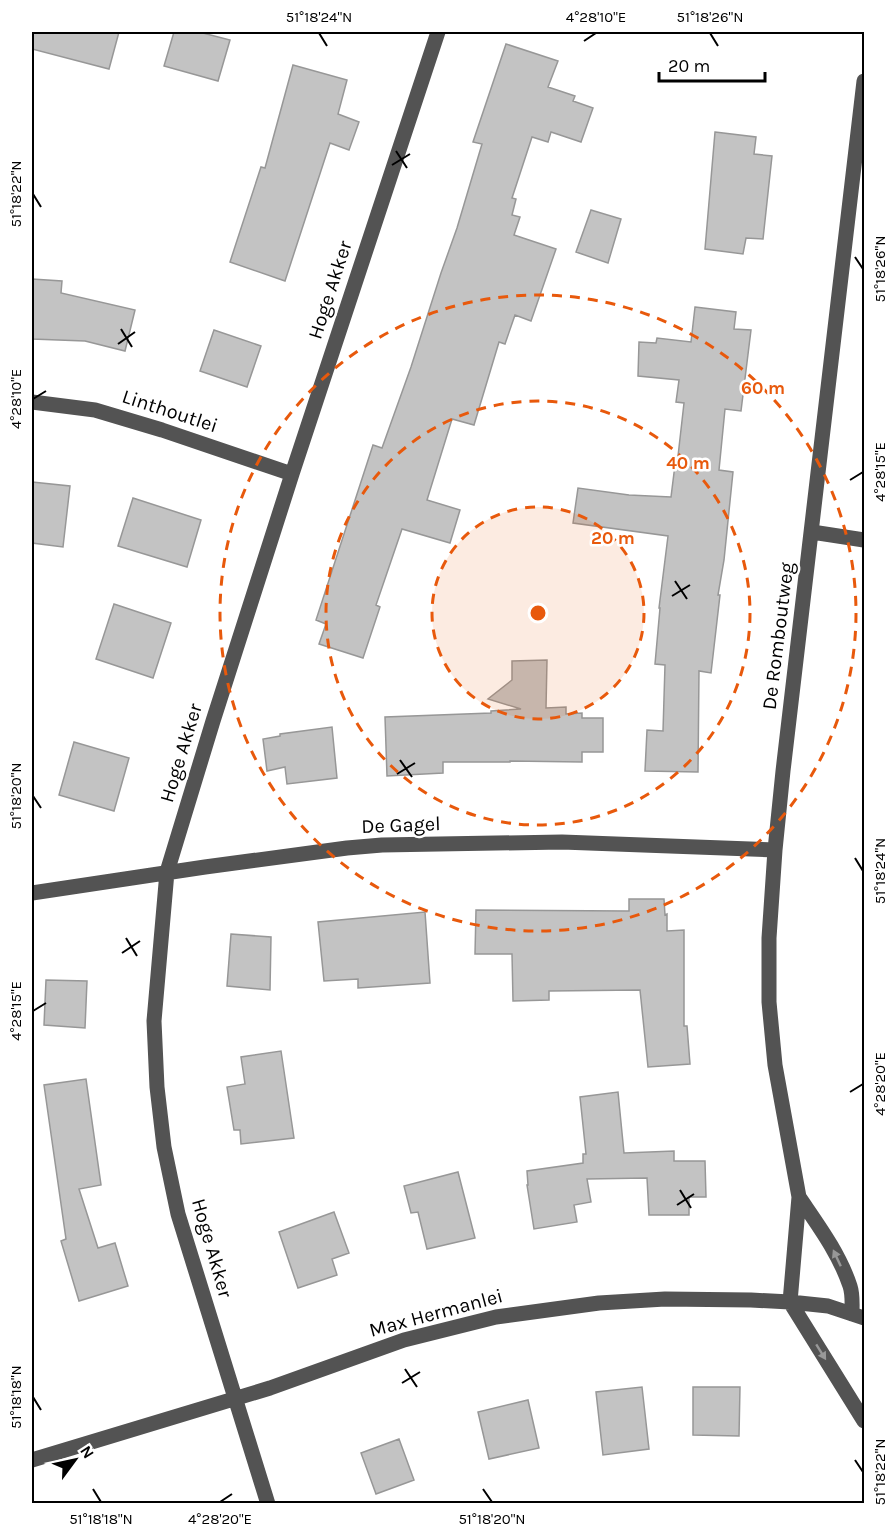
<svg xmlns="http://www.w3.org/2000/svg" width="896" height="1535" font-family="Karla,sans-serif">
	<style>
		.building { fill: #c3c3c3; stroke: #979797; stroke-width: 1.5 }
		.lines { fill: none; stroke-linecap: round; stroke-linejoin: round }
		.minor { stroke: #535353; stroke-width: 15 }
		.oneway { fill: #989898 }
		.ticks { fill: none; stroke: #000; stroke-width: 2 }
		.ring { fill: none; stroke: #e8590c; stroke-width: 3; stroke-dasharray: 10 8 }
		.labels { text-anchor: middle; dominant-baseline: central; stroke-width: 5; stroke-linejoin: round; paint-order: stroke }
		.street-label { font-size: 20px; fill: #000; stroke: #fff }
		.centre { fill: #e8590c; stroke: #fff; stroke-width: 3 }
		.ring-label { font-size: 18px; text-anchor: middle; font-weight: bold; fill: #e8590c; stroke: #fff; stroke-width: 5; stroke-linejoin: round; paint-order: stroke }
		.neatline { fill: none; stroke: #000; stroke-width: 2 }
		.ticks-label { font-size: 15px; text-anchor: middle; fill: #000 }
	</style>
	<rect width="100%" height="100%" fill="#fff"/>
	<!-- building -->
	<path class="building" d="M 32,32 L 119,32 L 109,69 L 32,49 Z
		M 174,32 L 199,32 L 230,40 L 218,81 L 164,66 Z
		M 506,44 L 558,61 L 548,87 L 575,96 L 573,101 L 593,108 L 581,142 L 551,132 L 548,142 L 532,137 L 512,198 L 516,199 L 512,215 L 520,217 L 514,235 L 556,249 L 531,321 L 515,315 L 505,344 L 499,342 L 474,425 L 452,419 L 427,500 L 460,510 L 450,543 L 402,529 L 376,605 L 380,607 L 363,658 L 319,644 L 326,624 L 316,620 L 373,445 L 382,448 L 411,367 L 441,273 L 457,228 L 482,144 L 473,142 Z
		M 293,65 L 347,80 L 338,114 L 359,122 L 349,150 L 330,143 L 285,281 L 230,262 L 261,167 L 265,168 Z
		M 715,132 L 756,137 L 754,154 L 772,156 L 763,239 L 746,238 L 743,254 L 705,249 Z
		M 591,210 L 621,219 L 608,263 L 576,252 Z
		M 32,279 L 62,281 L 61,293 L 135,310 L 125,351 L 85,341 L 32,339 Z
		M 695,307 L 736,312 L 734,329 L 751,330 L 741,411 L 725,409 L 719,470 L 733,472 L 724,560 L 718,595 L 720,595 L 711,673 L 699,671 L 698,772 L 645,771 L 647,730 L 663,731 L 665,665 L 655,664 L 660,608 L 659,608 L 668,536 L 573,523 L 578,488 L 629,495 L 671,497 L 675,465 L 677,465 L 684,403 L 676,402 L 679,380 L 638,376 L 639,342 L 656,343 L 657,338 L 691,342 Z
		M 214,330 L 261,346 L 247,387 L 200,371 Z
		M 32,482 L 70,486 L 63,547 L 32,543 Z
		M 133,498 L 201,520 L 187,567 L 118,546 Z
		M 114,604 L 171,623 L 153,678 L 96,659 Z
		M 547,660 L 546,708 L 566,707 L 566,714 L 582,713 L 582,718 L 603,718 L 603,752 L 582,752 L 582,762 L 510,761 L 510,762 L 443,762 L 443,773 L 387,776 L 385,717 L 491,713 L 491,711 L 521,709 L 488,699 L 512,680 L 512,661 Z
		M 332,727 L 337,778 L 287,784 L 285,767 L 267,771 L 263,739 L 280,736 L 280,734 Z
		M 74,742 L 129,758 L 114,811 L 59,795 Z
		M 629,899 L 664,899 L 665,915 L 667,914 L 667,931 L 684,930 L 684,1026 L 687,1026 L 690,1064 L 648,1067 L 640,990 L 549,991 L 549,1000 L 513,1001 L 512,954 L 475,954 L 476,910 L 629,911 Z
		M 425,912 L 430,983 L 358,988 L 358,979 L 324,981 L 318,922 Z
		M 231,934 L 271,937 L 270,990 L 227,986 Z
		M 46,980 L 87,981 L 85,1028 L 44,1025 Z
		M 281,1051 L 294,1138 L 241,1144 L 240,1130 L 234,1130 L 227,1087 L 245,1084 L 241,1057 Z
		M 86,1079 L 101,1185 L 79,1189 L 98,1248 L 115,1243 L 128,1286 L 79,1301 L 61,1241 L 66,1239 L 44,1085 Z
		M 618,1092 L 624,1153 L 674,1151 L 674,1161 L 705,1161 L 706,1197 L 689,1197 L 689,1215 L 649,1215 L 647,1178 L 587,1179 L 591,1202 L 574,1205 L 577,1222 L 534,1229 L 527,1185 L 528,1185 L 527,1171 L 583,1163 L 583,1154 L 586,1154 L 580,1097 Z
		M 458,1172 L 475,1238 L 427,1249 L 418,1212 L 411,1213 L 404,1186 Z
		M 334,1212 L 349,1253 L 332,1259 L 337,1275 L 298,1288 L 279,1232 Z
		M 642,1387 L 649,1449 L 603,1455 L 596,1392 Z
		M 693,1387 L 740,1387 L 739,1436 L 693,1435 Z
		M 528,1400 L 539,1448 L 489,1459 L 478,1412 Z
		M 399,1439 L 414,1480 L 376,1494 L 361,1453 Z"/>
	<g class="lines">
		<!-- minor -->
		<path class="minor" d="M 864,81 L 783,771 L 775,850 L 769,938 L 769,1002 L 775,1065 L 799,1197 L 790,1302 L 864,1421
			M 32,402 L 95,410 L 162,430 L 292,474
			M 812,532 L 864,540
			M 32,893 L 205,867 L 347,848 L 382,845 L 562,842 L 775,850
			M 799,1197 C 818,1225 839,1253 850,1286 C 853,1295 852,1304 852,1314
			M 32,1460 L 270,1388 L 404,1340 L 496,1317 L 599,1303 L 665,1299 L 751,1300 L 790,1302 L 828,1306 L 864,1318
			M 268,1504 L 178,1214 L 164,1147 L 157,1087 L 154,1021 L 167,872 L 213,721 L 292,474 L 438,32"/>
	</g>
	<!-- one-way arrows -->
	<defs><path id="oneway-solid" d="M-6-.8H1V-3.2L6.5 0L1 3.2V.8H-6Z" transform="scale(1.5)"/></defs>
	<g class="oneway">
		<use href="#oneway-solid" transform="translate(837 1258) rotate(-115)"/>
		<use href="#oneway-solid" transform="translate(821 1352) rotate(58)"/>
	</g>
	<!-- ticks -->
	<path class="ticks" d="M 319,33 L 327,46M 710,33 L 718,46M 584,41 L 596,33M 396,151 L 407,168M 392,165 L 410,154M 33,194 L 41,207M 855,257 L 863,269M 121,329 L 132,347M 118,344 L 135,332M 33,399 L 46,391M 850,480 L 863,472M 675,581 L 687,599M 672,596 L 690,585M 400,760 L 412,777M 397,774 L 415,763M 33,796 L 41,808M 855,858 L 863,871M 126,938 L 137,956M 122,953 L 140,941M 33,1011 L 46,1003M 850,1092 L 863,1084M 680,1190 L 691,1208M 677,1205 L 694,1194M 405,1369 L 417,1387M 402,1383 L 420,1372M 33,1397 L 41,1410M 855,1460 L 863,1472M 93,1489 L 101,1502M 483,1489 L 492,1502M 220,1502 L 232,1494"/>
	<!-- distance rings -->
	<circle cx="538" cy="613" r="106" fill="#e8590c" fill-opacity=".12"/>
	<g class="ring">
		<circle cx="538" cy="613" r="106"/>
		<circle cx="538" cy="613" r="212"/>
		<circle cx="538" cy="613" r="318"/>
	</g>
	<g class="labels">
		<!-- street labels -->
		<g class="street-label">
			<text transform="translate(330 290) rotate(-72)">Hoge Akker</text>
			<text transform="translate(170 411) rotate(18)">Linthoutlei</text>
			<text transform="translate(778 636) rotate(-83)">De Romboutweg</text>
			<text transform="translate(181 753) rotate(-73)">Hoge Akker</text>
			<text transform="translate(401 825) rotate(-2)">De Gagel</text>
			<text transform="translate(212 1248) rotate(74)">Hoge Akker</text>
			<text transform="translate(436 1313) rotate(-15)">Max Hermanlei</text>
		</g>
	</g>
	<circle cx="538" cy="613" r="9" class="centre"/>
	<g class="ring-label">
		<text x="763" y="394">60 m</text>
		<text x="688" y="469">40 m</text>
		<text x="613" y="544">20 m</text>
	</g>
	<!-- border -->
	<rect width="896" height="1535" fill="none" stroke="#ffffff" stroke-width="66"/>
	<!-- north arrow -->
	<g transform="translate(75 1460) rotate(57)" stroke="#ffffff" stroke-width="4.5" paint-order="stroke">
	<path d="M0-4.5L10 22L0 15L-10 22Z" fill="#000000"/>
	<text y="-9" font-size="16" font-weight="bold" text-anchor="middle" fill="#000000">N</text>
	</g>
	<!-- scale -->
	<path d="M659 72v9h106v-9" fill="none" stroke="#000000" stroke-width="3"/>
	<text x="668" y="72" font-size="18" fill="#000000" stroke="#ffffff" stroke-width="4.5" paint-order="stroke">20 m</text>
	<rect x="33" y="33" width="830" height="1469" class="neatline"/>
	<g class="ticks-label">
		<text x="319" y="22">51°18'24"N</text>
		<text x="596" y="22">4°28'10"E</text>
		<text x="710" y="22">51°18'26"N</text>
		<text transform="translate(16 194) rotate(-90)" y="5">51°18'22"N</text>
		<text transform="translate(880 269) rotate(-90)" y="5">51°18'26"N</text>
		<text transform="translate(16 399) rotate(-90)" y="5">4°28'10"E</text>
		<text transform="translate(880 472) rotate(-90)" y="5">4°28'15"E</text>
		<text transform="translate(16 796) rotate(-90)" y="5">51°18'20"N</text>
		<text transform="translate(880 871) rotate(-90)" y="5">51°18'24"N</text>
		<text transform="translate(16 1011) rotate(-90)" y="5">4°28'15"E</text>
		<text transform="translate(880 1084) rotate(-90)" y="5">4°28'20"E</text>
		<text transform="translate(16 1397) rotate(-90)" y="5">51°18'18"N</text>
		<text transform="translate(880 1472) rotate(-90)" y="5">51°18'22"N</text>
		<text x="101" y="1524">51°18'18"N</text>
		<text x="220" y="1524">4°28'20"E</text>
		<text x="492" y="1524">51°18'20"N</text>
	</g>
</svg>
